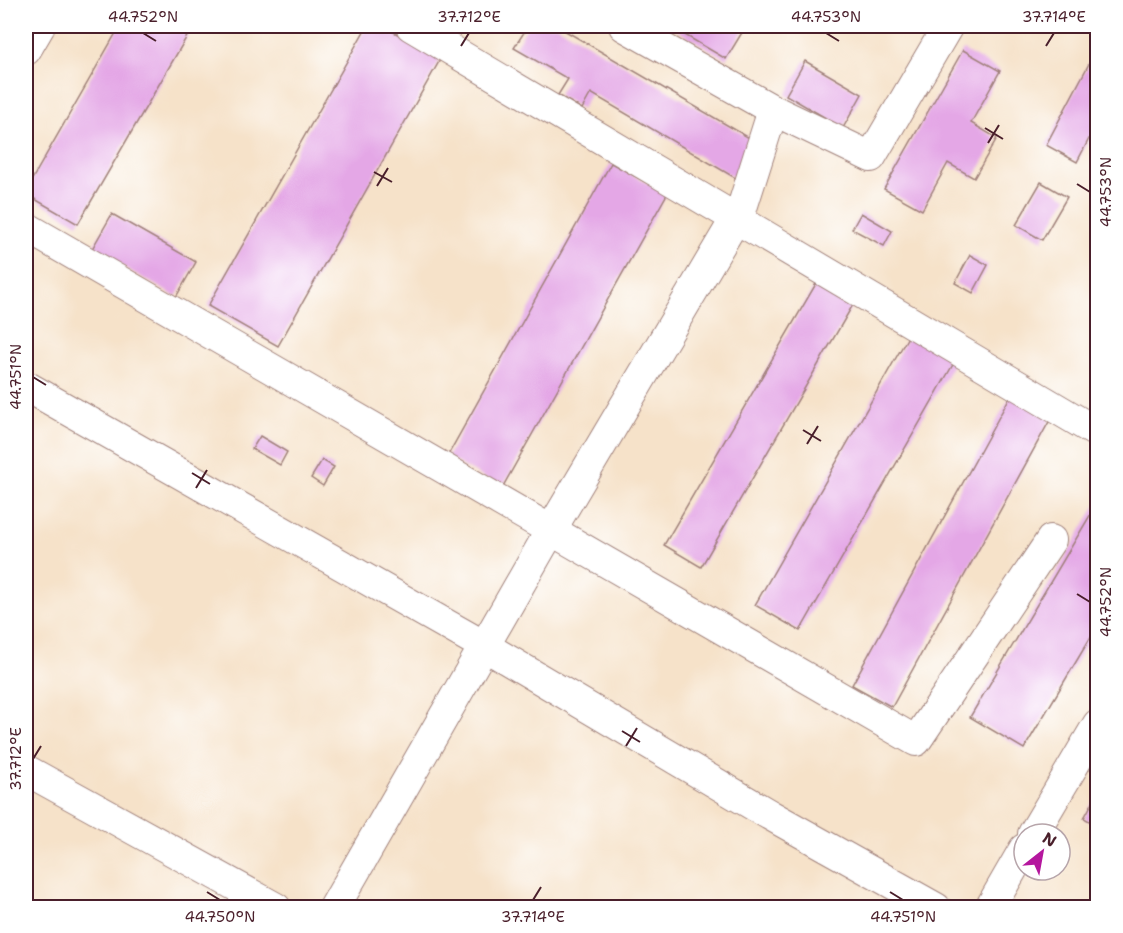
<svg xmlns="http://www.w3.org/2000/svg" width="1123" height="933" font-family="'Shantell Sans',sans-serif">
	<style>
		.building { fill: #e4a7e6 }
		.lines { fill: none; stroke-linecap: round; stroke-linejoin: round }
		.minor-casing { stroke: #a0807a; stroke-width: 32 }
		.minor { stroke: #fff; stroke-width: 30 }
		.ticks { fill: none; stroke: #4a1f2b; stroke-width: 2 }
		.neatline { fill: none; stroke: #4a1f2b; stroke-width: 2 }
		.ticks-label { font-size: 15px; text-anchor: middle; fill: #4a1f2b }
	</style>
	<rect width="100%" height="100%" fill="#fff"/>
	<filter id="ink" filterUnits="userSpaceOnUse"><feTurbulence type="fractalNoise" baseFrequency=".0167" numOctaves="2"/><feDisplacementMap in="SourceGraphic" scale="12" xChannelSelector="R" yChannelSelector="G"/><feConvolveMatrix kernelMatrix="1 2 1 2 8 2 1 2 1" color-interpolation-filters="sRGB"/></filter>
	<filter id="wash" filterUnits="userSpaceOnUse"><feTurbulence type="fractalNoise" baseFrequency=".008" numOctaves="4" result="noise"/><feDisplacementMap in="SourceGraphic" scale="24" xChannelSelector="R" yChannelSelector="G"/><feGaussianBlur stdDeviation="1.35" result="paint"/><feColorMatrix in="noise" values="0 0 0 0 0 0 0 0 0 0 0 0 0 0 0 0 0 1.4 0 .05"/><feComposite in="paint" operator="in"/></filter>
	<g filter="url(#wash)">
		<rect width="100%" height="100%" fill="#f6e2c9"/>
		<g id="blocks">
			<!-- building -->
			<path class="building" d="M 120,26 L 193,26 L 78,224 L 26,194 L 26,190 Z
				M 367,26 L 383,26 L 441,58 L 278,346 L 208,306 Z
				M 528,26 L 557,26 L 758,143 L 737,179 L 591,93 L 582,109 L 558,95 L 568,79 L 514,48 Z
				M 675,26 L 746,26 L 726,59 L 673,28 Z
				M 963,50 L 1000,71 L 971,123 L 997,138 L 974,178 L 948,163 L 922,210 L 884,189 Z
				M 1091,60 L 1098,63 L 1098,141 L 1090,137 L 1077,162 L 1046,145 Z
				M 805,61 L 862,94 L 843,128 L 786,95 Z
				M 611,163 L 667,194 L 502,488 L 447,457 Z
				M 1041,182 L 1067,197 L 1042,240 L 1016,225 Z
				M 861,213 L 892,231 L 884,246 L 852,229 Z
				M 112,214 L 196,262 L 176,297 L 92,249 Z
				M 970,255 L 988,265 L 973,293 L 955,283 Z
				M 817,282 L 854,303 L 701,567 L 664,545 Z
				M 909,335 L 955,361 L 800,631 L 755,605 Z
				M 1011,395 L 1051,418 L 892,707 L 852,685 Z
				M 260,436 L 287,452 L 280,465 L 252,449 Z
				M 322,460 L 334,467 L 323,486 L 311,478 Z
				M 1098,502 L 1098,625 L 1024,749 L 970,717 Z
				M 1098,793 L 1098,826 L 1084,818 Z"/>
		</g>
	</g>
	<g filter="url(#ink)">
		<use href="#blocks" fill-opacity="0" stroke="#a0807a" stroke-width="1.5"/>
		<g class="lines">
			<defs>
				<path id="minor" d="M 411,26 L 1098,433
					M 624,26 L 773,110 L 871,157 L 948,26
					M 26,50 L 40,26
					M 26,227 L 916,741 L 1051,540
					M 26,386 L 486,647 L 770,815 L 936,908
					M 26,770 L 276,908
					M 1033,834 L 1098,724
					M 334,908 L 551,530 L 742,208 L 773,110
					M 990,908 L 1024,849"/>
			</defs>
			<!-- minor casing -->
			<use href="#minor" class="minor-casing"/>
			<!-- minor -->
			<use href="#minor" class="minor"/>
		</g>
	</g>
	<!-- ticks -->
	<path class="ticks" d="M 143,33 L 156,41M 826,33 L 839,41M 461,46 L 469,33M 1046,46 L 1054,33M 985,128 L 1003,139M 988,143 L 999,125M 374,172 L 392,182M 1077,184 L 1090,192M 377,186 L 388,168M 33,377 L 46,385M 803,430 L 821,441M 807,444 L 818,426M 192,473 L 210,484M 196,488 L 207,470M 1077,594 L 1090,602M 622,731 L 640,742M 626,746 L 637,728M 33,759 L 41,746M 207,892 L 220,900M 890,892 L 903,900M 533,900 L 541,887"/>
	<!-- margin -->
	<rect width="1123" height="933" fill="none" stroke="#fff" stroke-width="66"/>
	<!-- north arrow -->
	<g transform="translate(1042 852) rotate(31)"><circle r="28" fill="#ffffff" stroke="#b7a5aa" stroke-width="1.5"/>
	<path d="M0-4.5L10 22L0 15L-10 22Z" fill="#b5179e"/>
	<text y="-9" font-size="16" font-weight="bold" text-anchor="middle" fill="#4a1f2b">N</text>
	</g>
	<rect x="33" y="33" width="1057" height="867" class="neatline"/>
	<g class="ticks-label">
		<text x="143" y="22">44.752°N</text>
		<text x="469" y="22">37.712°E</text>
		<text x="826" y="22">44.753°N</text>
		<text x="1054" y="22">37.714°E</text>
		<text transform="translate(1106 192) rotate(-90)" y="5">44.753°N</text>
		<text transform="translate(16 377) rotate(-90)" y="5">44.751°N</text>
		<text transform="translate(1106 602) rotate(-90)" y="5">44.752°N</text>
		<text transform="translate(16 759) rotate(-90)" y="5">37.712°E</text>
		<text x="220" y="922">44.750°N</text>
		<text x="533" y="922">37.714°E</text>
		<text x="903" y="922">44.751°N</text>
	</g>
</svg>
